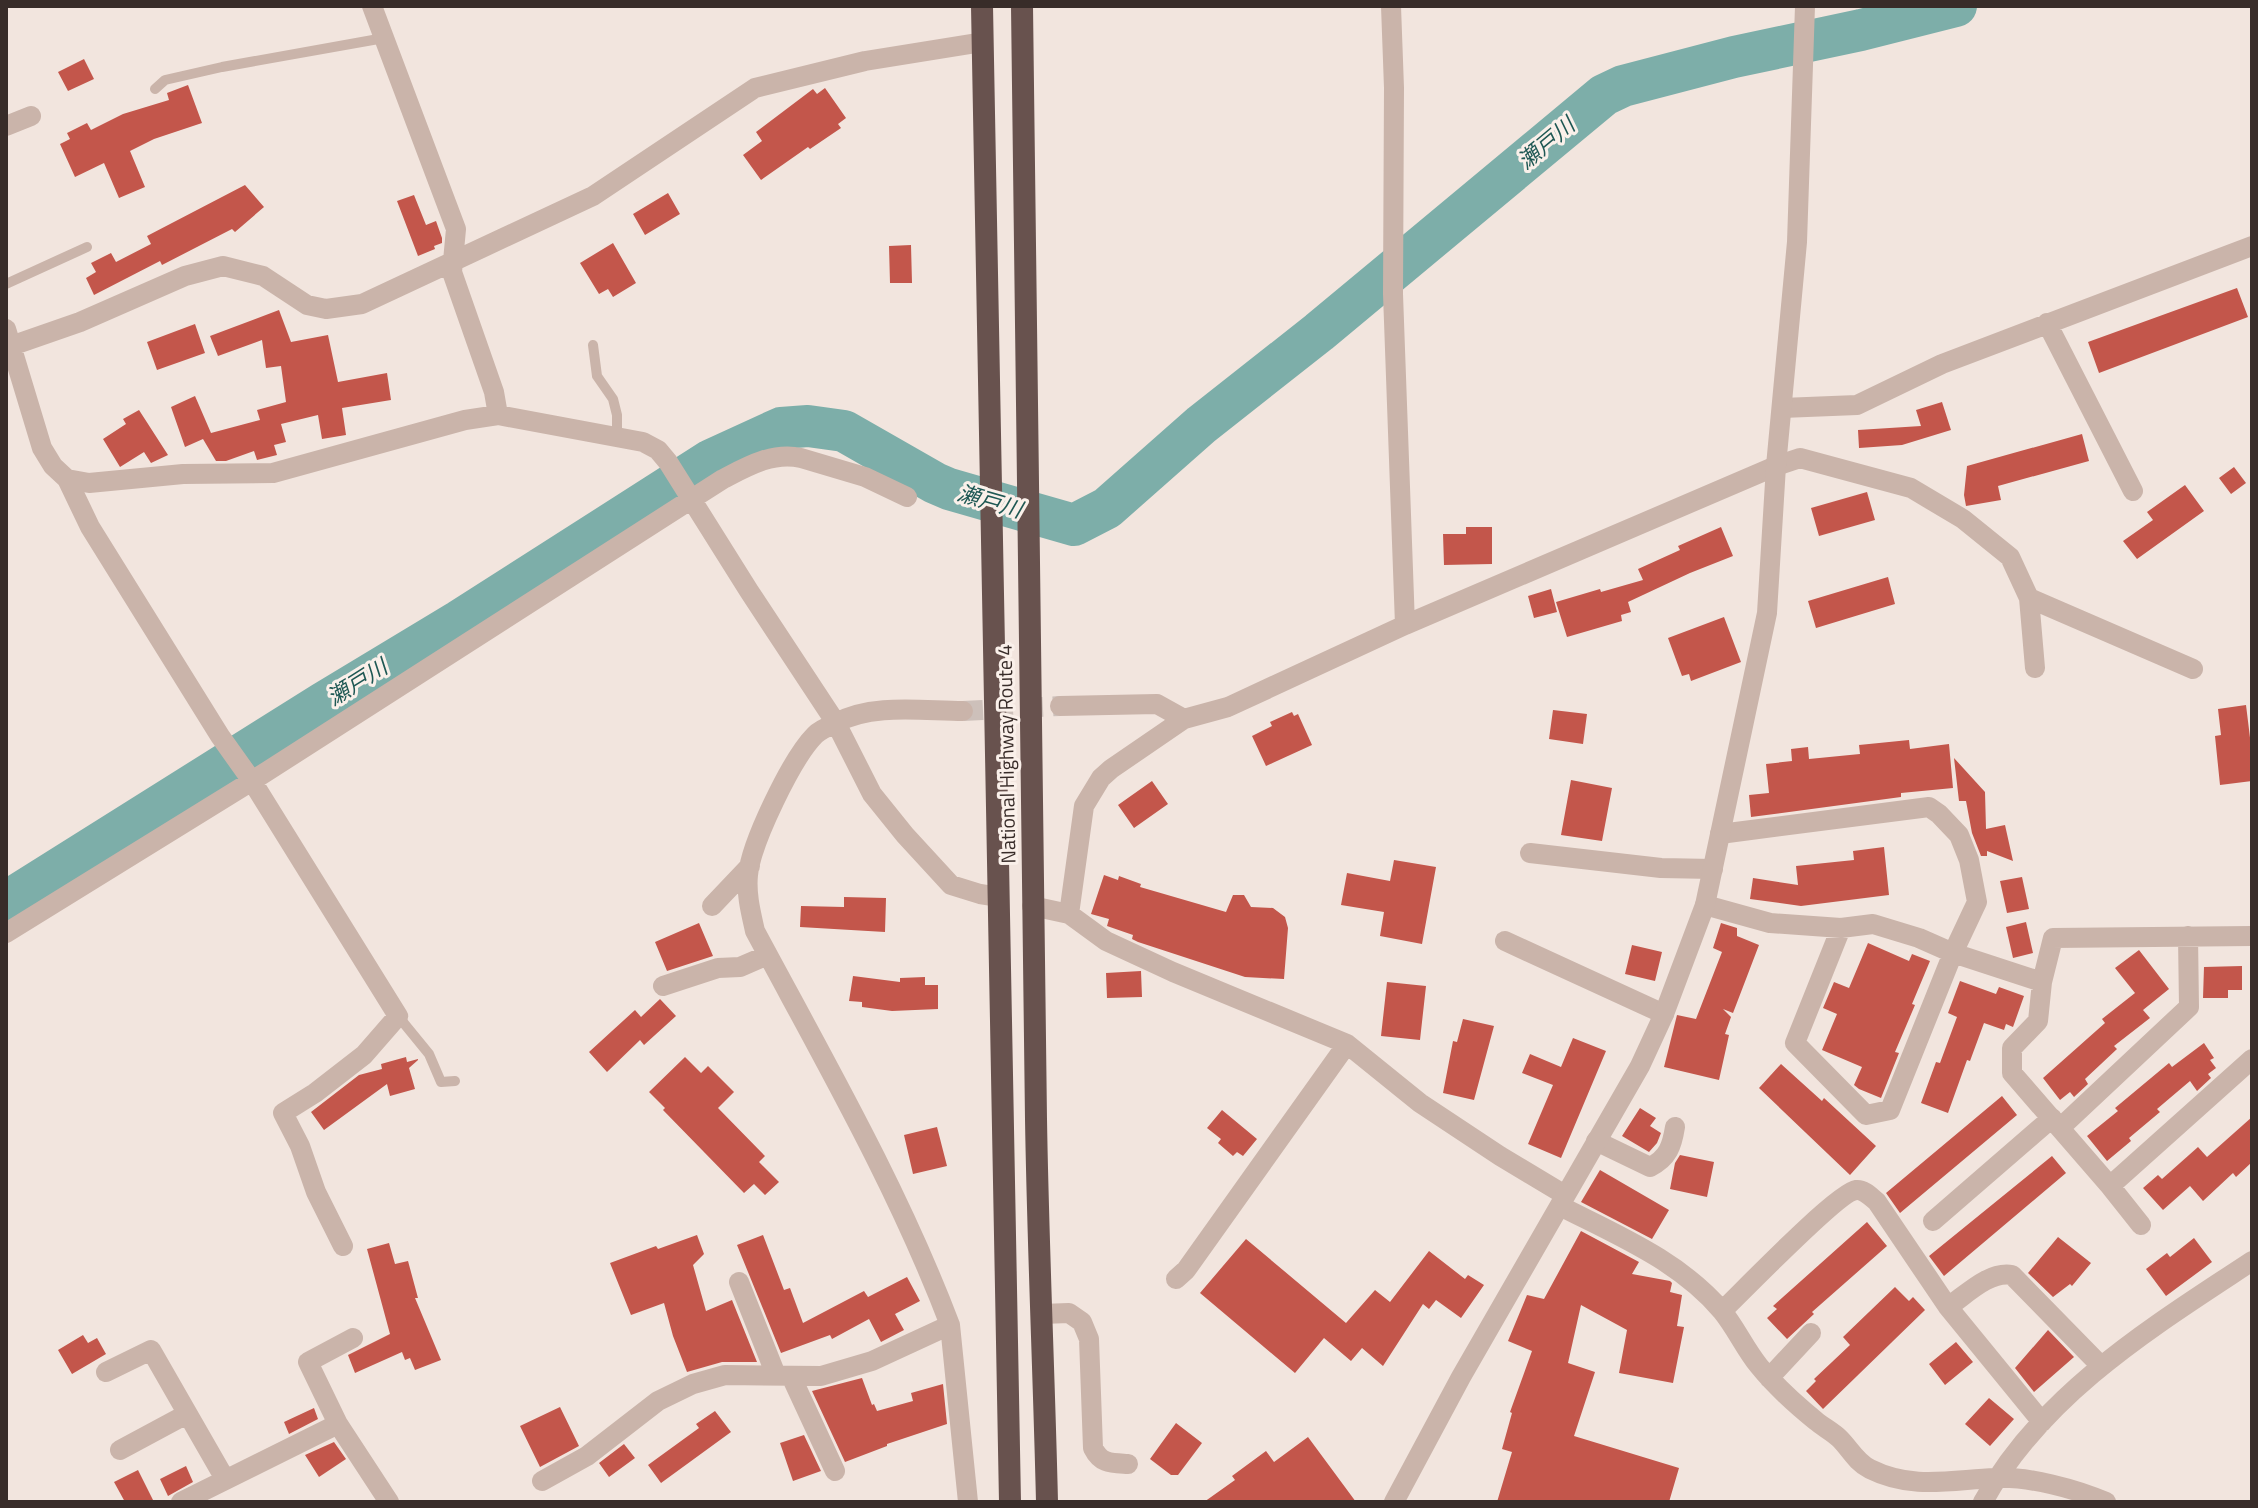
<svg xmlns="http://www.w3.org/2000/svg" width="2258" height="1508" font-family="'Titillium Web','Noto Sans JP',sans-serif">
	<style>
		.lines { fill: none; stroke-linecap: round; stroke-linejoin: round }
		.river { stroke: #7daea9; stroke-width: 42 }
		.building { fill: #c3564b }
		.minor-tunnel { stroke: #cdc0ba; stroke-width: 20; stroke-dasharray: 20 10; stroke-linecap: butt }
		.service { stroke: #cab4aa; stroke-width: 10 }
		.minor { stroke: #cab4aa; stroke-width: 20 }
		.tertiary { stroke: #cab4aa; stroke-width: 20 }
		.trunk { stroke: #68524e; stroke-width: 22 }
		.labels { text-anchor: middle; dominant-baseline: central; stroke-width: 6; stroke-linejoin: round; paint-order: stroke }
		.street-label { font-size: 20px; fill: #382c29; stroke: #faf0ea }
		.water-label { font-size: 22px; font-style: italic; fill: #1f5854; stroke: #faf0ea }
	</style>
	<rect width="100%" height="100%" fill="#f2e5de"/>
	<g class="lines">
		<!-- river -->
		<path class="river" d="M 6,902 L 323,703 L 459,621 L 711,460 L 781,428 L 808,426 L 844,431 L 935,483 L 949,489 L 1074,525 L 1107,508 L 1201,425 L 1319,332 L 1604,95 L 1623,86 L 1734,57 L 1861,30 L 1956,6"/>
	</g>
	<!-- building -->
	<path class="building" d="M 84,59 L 94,79 L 68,91 L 58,72 Z
		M 188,85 L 202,123 L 154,139 L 130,151 L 145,187 L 119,198 L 104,163 L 75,177 L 60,144 L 70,139 L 67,133 L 87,123 L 91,130 L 123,114 L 169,100 L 167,93 Z
		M 825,88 L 846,118 L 838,124 L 841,128 L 810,149 L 808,147 L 761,180 L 743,155 L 762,141 L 756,132 L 813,89 L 817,94 Z
		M 245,185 L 264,207 L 235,232 L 232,229 L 162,265 L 160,261 L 94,295 L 86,278 L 96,272 L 91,263 L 111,253 L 116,262 L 151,244 L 147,236 Z
		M 668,193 L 680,214 L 645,235 L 633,214 Z
		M 414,195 L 426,225 L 436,221 L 442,238 L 442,243 L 434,246 L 435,249 L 418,256 L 397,201 Z
		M 613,243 L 636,283 L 613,297 L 608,289 L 599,294 L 580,263 Z
		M 911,245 L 912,283 L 890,283 L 889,246 Z
		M 2237,288 L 2248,317 L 2099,373 L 2088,342 Z
		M 279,310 L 291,342 L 328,335 L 338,382 L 387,373 L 391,400 L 342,408 L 346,435 L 322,439 L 318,415 L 281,424 L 286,442 L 274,445 L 277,455 L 257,460 L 254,451 L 226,461 L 216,461 L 203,439 L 185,447 L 171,407 L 195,396 L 211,433 L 260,420 L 257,410 L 286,402 L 281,366 L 266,368 L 262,340 L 218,356 L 210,336 Z
		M 195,324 L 205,353 L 157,370 L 147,342 Z
		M 1942,402 L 1951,430 L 1902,445 L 1859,448 L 1858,430 L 1921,426 L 1916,410 Z
		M 139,410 L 168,455 L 151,463 L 144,452 L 120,467 L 103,439 L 126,424 L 123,419 Z
		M 2082,434 L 2089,461 L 1998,486 L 2001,500 L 1966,506 L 1964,495 L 1967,466 Z
		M 2234,467 L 2246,483 L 2231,494 L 2219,478 Z
		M 2185,485 L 2204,511 L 2137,559 L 2123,541 L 2153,520 L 2147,512 Z
		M 1867,492 L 1875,520 L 1819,536 L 1811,508 Z
		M 1466,527 L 1492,527 L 1492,564 L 1444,565 L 1443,534 L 1466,534 Z
		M 1721,527 L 1733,556 L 1690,573 L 1628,602 L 1631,612 L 1621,615 L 1622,621 L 1567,637 L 1556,602 L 1600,589 L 1601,592 L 1643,580 L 1638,569 L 1680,550 L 1678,546 Z
		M 1888,577 L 1895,604 L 1816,628 L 1808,601 Z
		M 1551,589 L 1557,612 L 1534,618 L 1528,596 Z
		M 1724,617 L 1741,662 L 1691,681 L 1689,674 L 1682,676 L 1668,638 Z
		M 2246,705 L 2252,754 L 2252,781 L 2220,785 L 2215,736 L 2221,735 L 2218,709 Z
		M 1553,710 L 1587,714 L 1583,744 L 1549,739 Z
		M 1292,712 L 1294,716 L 1298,714 L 1312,745 L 1266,766 L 1252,736 L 1272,726 L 1270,722 Z
		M 1909,740 L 1910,749 L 1949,744 L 1953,788 L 1901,793 L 1901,797 L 1751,817 L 1749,795 L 1769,793 L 1766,764 L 1792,761 L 1791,749 L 1808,747 L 1809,759 L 1860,754 L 1859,745 Z
		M 1954,758 L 1985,792 L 1986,829 L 2005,825 L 2013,861 L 1987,851 L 1987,856 L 1981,856 L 1972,833 L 1966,801 L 1959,801 Z
		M 1571,780 L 1612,788 L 1602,841 L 1561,835 Z
		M 1152,781 L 1168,804 L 1134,828 L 1118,805 Z
		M 1884,847 L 1889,895 L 1801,906 L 1750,899 L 1753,878 L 1798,885 L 1796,866 L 1854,860 L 1853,851 Z
		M 1394,860 L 1436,867 L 1422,944 L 1380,936 L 1384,912 L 1341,905 L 1347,873 L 1390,881 Z
		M 1104,875 L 1118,880 L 1119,876 L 1141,884 L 1140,887 L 1226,912 L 1233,895 L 1244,895 L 1251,907 L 1273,908 L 1285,917 L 1288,928 L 1284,979 L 1245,977 L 1138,942 L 1132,939 L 1133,935 L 1107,926 L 1109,919 L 1091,914 Z
		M 2022,877 L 2029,909 L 2007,913 L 2000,881 Z
		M 844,897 L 886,898 L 885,932 L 800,927 L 801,906 L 844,907 Z
		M 2026,922 L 2033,953 L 2013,958 L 2006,927 Z
		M 699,923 L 713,956 L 667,971 L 655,942 Z
		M 1721,923 L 1737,928 L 1737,936 L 1759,945 L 1733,1013 L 1723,1009 L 1731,1017 L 1725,1034 L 1729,1035 L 1719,1080 L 1664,1067 L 1677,1015 L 1696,1019 L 1722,952 L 1713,948 Z
		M 1868,943 L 1909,961 L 1912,954 L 1930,961 L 1912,1004 L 1915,1005 L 1895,1052 L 1899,1053 L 1881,1098 L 1859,1089 L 1854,1085 L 1862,1067 L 1822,1050 L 1837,1014 L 1823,1008 L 1834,982 L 1849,988 Z
		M 1632,945 L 1662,952 L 1655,981 L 1625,974 Z
		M 2139,950 L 2169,989 L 2143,1010 L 2150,1018 L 2114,1046 L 2117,1049 L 2085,1079 L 2088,1084 L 2074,1097 L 2070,1092 L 2060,1100 L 2043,1078 L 2105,1023 L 2102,1019 L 2135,993 L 2115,968 Z
		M 2242,966 L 2242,990 L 2228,990 L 2228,998 L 2203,998 L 2204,967 Z
		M 1141,971 L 1142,997 L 1107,998 L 1106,973 Z
		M 853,976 L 900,982 L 900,978 L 925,977 L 925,985 L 938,985 L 938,1009 L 892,1011 L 862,1007 L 862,1002 L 849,1001 Z
		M 1960,981 L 1996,994 L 1999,987 L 2024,996 L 2013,1027 L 2006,1024 L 2004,1030 L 1984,1023 L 1970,1061 L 1967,1060 L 1948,1113 L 1921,1103 L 1936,1062 L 1940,1063 L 1957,1017 L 1948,1013 Z
		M 1387,982 L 1426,986 L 1420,1040 L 1381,1036 Z
		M 660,999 L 676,1016 L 644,1045 L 640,1040 L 607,1072 L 589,1052 L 635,1010 L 641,1017 Z
		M 1463,1019 L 1494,1026 L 1474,1100 L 1443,1093 L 1453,1041 L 1457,1042 Z
		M 1573,1038 L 1606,1051 L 1561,1158 L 1528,1144 L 1553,1085 L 1522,1073 L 1530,1054 L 1561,1067 Z
		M 2204,1043 L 2214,1058 L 2210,1060 L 2216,1068 L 2208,1074 L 2211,1078 L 2197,1091 L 2190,1081 L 2157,1109 L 2160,1112 L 2129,1138 L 2131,1141 L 2107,1161 L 2087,1136 L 2118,1111 L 2115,1108 L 2169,1063 L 2172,1067 Z
		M 406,1057 L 407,1062 L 418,1059 L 418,1060 L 409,1068 L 415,1089 L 390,1096 L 387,1084 L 324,1130 L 311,1112 L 359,1075 L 382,1069 L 381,1064 Z
		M 685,1057 L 701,1073 L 708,1066 L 734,1092 L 718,1108 L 765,1156 L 759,1162 L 779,1182 L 765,1195 L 754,1184 L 744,1193 L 663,1110 L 665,1108 L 649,1092 Z
		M 1781,1064 L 1822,1101 L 1824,1098 L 1876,1146 L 1850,1175 L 1759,1088 Z
		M 2002,1096 L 2017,1115 L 1900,1213 L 1886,1193 Z
		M 1640,1108 L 1656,1118 L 1650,1126 L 1661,1133 L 1657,1143 L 1649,1152 L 1622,1136 Z
		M 1222,1110 L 1257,1139 L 1243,1156 L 1237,1152 L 1233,1156 L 1218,1143 L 1221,1139 L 1207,1128 Z
		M 2252,1117 L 2252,1162 L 2236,1177 L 2233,1173 L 2203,1201 L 2190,1186 L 2163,1210 L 2143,1188 L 2158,1175 L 2162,1179 L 2198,1147 L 2207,1157 Z
		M 937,1127 L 947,1166 L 913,1174 L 904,1135 Z
		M 1680,1155 L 1714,1162 L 1707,1197 L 1670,1189 L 1675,1163 Z
		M 2052,1156 L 2066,1173 L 1944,1276 L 1929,1256 Z
		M 1600,1170 L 1669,1210 L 1652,1239 L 1581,1202 Z
		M 1867,1222 L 1887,1246 L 1812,1312 L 1814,1314 L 1787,1339 L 1767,1318 L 1777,1309 L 1773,1306 Z
		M 1581,1231 L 1639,1262 L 1632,1274 L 1670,1281 L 1672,1283 L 1670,1292 L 1682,1295 L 1677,1326 L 1684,1327 L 1673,1383 L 1619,1373 L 1627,1330 L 1581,1305 L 1568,1363 L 1595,1372 L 1574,1436 L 1679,1468 L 1669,1502 L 1497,1502 L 1512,1452 L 1502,1449 L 1512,1413 L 1510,1412 L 1532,1351 L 1508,1341 L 1527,1295 L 1544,1299 Z
		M 697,1235 L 704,1254 L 693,1265 L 706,1311 L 732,1300 L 757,1362 L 722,1362 L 687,1372 L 673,1336 L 664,1303 L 631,1315 L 610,1263 L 656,1246 L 658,1249 Z
		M 763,1235 L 784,1290 L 790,1288 L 803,1323 L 864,1291 L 868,1297 L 907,1277 L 920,1301 L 895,1314 L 904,1330 L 881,1342 L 869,1319 L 832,1339 L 830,1335 L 781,1353 L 737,1245 Z
		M 2058,1237 L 2091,1263 L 2072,1286 L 2070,1284 L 2053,1297 L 2028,1273 Z
		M 2194,1238 L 2212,1262 L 2166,1296 L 2146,1269 L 2167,1253 L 2170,1257 Z
		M 1246,1239 L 1346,1323 L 1375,1290 L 1390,1302 L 1429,1251 L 1465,1279 L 1468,1275 L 1484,1285 L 1461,1318 L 1436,1300 L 1429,1309 L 1423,1304 L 1383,1366 L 1362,1348 L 1351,1361 L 1324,1338 L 1295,1373 L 1200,1293 Z
		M 389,1243 L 395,1264 L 408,1261 L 418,1298 L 415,1298 L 441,1360 L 415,1370 L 410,1358 L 405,1360 L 402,1352 L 355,1373 L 348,1355 L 390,1334 L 367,1249 Z
		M 1895,1287 L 1909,1301 L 1913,1297 L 1925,1310 L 1823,1409 L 1806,1391 L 1816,1381 L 1814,1379 L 1850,1345 L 1843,1337 Z
		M 2048,1330 L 2074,1357 L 2034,1392 L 2015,1368 Z
		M 83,1335 L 88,1343 L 97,1338 L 106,1354 L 72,1374 L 58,1350 Z
		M 1956,1342 L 1973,1362 L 1945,1385 L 1929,1364 Z
		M 862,1378 L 872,1405 L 874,1404 L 877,1411 L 913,1401 L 911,1393 L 943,1384 L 947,1424 L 887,1444 L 887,1446 L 845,1462 L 812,1391 Z
		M 1989,1398 L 2014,1419 L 1990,1446 L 1965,1424 Z
		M 560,1407 L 579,1446 L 540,1467 L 520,1426 Z
		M 314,1408 L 318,1419 L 289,1434 L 284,1422 Z
		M 715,1411 L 731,1432 L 661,1483 L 648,1465 L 699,1428 L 696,1424 Z
		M 1176,1423 L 1202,1443 L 1178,1475 L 1171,1475 L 1150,1459 Z
		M 804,1435 L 821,1471 L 793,1481 L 780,1443 Z
		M 1308,1437 L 1356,1502 L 1204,1502 L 1235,1480 L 1232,1476 L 1266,1451 L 1274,1462 Z
		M 334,1442 L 346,1459 L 319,1477 L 305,1455 Z
		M 624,1444 L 635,1458 L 609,1477 L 599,1463 Z
		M 186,1466 L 193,1482 L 168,1496 L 160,1479 Z
		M 138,1470 L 154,1502 L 125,1502 L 114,1482 Z"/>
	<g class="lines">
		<!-- minor-tunnel -->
		<path class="minor-tunnel" d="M 963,711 L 1060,706"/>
		<!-- service -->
		<path class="service" d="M 155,89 L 165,80 L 222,67 L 384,38
			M 6,284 L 87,247
			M 593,345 L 597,376 L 613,399 L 617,415 L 617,437
			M 398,1016 L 429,1054 L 441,1082 L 455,1081"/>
		<!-- minor -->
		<path class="minor" d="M 372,6 L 456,229 L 452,272 L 494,392 L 498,415
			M 1391,6 L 1394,88 L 1393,294 L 1405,625
			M 6,126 L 31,116
			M 2047,323 L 2133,491
			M 6,329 L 42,448 L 53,466 L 67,479 L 89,483 L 183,474 L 273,473 L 465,420 L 498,415 L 643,442 L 658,450 L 668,462 L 749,591 L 836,723 C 872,703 923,711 963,711
			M 11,346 L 80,322 L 185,276 L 223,266 L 263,276 L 307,305 L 326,309 L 362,304 L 593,196 L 755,88 L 865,61 L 983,42
			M 1782,408 L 1857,405 L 1942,364 L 2252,246
			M 67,479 L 90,527 L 220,736 L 252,781 L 398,1016 L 364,1055 L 315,1093 L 283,1113 L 300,1146 L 316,1192 L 343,1246
			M 2029,598 L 2035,668
			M 1060,706 L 1157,704 L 1184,719
			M 1720,834 L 1929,807 L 1939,814 L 1959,835 L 1969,860 L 1977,902 L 1953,953 L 1890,1110 L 1866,1115 L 1795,1043 L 1841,928
			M 1530,853 L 1661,868 L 1713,869
			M 1705,905 L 1770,923 L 1841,928 L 1873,924 L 1919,938 L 1953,953 L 2042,982
			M 712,906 L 750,866
			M 1032,906 L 1069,914 L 1106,941 L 1173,972 L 1347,1044 L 1420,1103 L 1500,1156 L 1565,1195
			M 1069,914 L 1084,806 L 1101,778 L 1111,769 L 1184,719 L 1228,707 L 1405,625 L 1776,466 L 1800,458 L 1911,488 L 1963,519 L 2010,557 L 2029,598 L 2193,669
			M 6,933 L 252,781 L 723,479 C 748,466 772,452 801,458 L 865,477 L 907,497
			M 1505,941 L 1664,1014
			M 663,986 L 718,968 L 740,967 L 768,955
			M 2060,1128 L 2189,1007 L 2188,936
			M 1596,1141 L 1650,1167 C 1668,1158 1672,1146 1675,1127
			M 2110,1186 L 2252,1059
			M 1560,1206 C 1617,1235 1680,1261 1722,1311 C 1736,1328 1745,1349 1759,1366 C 1776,1387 1795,1404 1816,1421 C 1823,1427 1833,1432 1840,1439 C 1850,1449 1856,1462 1870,1469 C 1912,1490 1950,1480 1995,1478 C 2028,1476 2076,1489 2106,1502
			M 1933,1221 L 2052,1118
			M 2141,1225 L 2110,1186 L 2012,1073 L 2012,1048 L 2038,1021 L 2042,982 L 2053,938 L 2252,936
			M 1176,1279 L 1186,1270 L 1347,1044
			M 739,1282 L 776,1375
			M 1948,1307 C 1967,1294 1989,1271 2012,1275 L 2101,1366
			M 1722,1311 C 1741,1293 1838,1192 1856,1190 C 1864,1189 1871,1197 1877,1202 L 1948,1307 L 2042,1422
			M 1042,1314 L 1069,1313 L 1082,1322 L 1089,1339 L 1093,1448 C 1101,1464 1111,1463 1128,1464
			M 950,1325 C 898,1188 824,1060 755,931 C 751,913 746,894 748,875 C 751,843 792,758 815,735 C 820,730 829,726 836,723 L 872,794 L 905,835 L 951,885 L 980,894 L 999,897
			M 353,1338 L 308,1362 L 338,1424 L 389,1502
			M 106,1372 L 151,1350 L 225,1479
			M 791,1376 L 835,1471
			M 1769,1378 L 1811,1333
			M 120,1450 L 187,1414
			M 542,1481 L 587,1456 L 658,1401 L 693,1384 L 725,1375 L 821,1376 L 872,1361 L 950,1325 L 968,1502
			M 181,1502 L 338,1424
			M 1983,1502 C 2042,1394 2152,1327 2252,1261"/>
		<!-- tertiary -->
		<path class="tertiary" d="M 1394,1502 L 1461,1377 L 1640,1066 L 1664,1014 L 1705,905 L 1767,613 L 1776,466 L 1797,242 L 1805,6"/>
		<!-- trunk -->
		<path class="trunk" d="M 982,6 L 1010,1502
			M 1022,6 C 1024,377 1028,748 1036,1119 C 1038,1246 1044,1374 1047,1502"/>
	</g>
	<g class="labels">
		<!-- street labels -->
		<g class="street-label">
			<text transform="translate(1006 754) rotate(-91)">National Highway Route 4</text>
		</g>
		<!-- water labels -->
		<g class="water-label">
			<text transform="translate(1546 143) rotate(-40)">瀬戸川</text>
			<text transform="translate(990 501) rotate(16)">瀬戸川</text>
			<text transform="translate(357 682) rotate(-32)">瀬戸川</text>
		</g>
	</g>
	<!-- border -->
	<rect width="2258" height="1508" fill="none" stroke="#382c29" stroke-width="16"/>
</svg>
